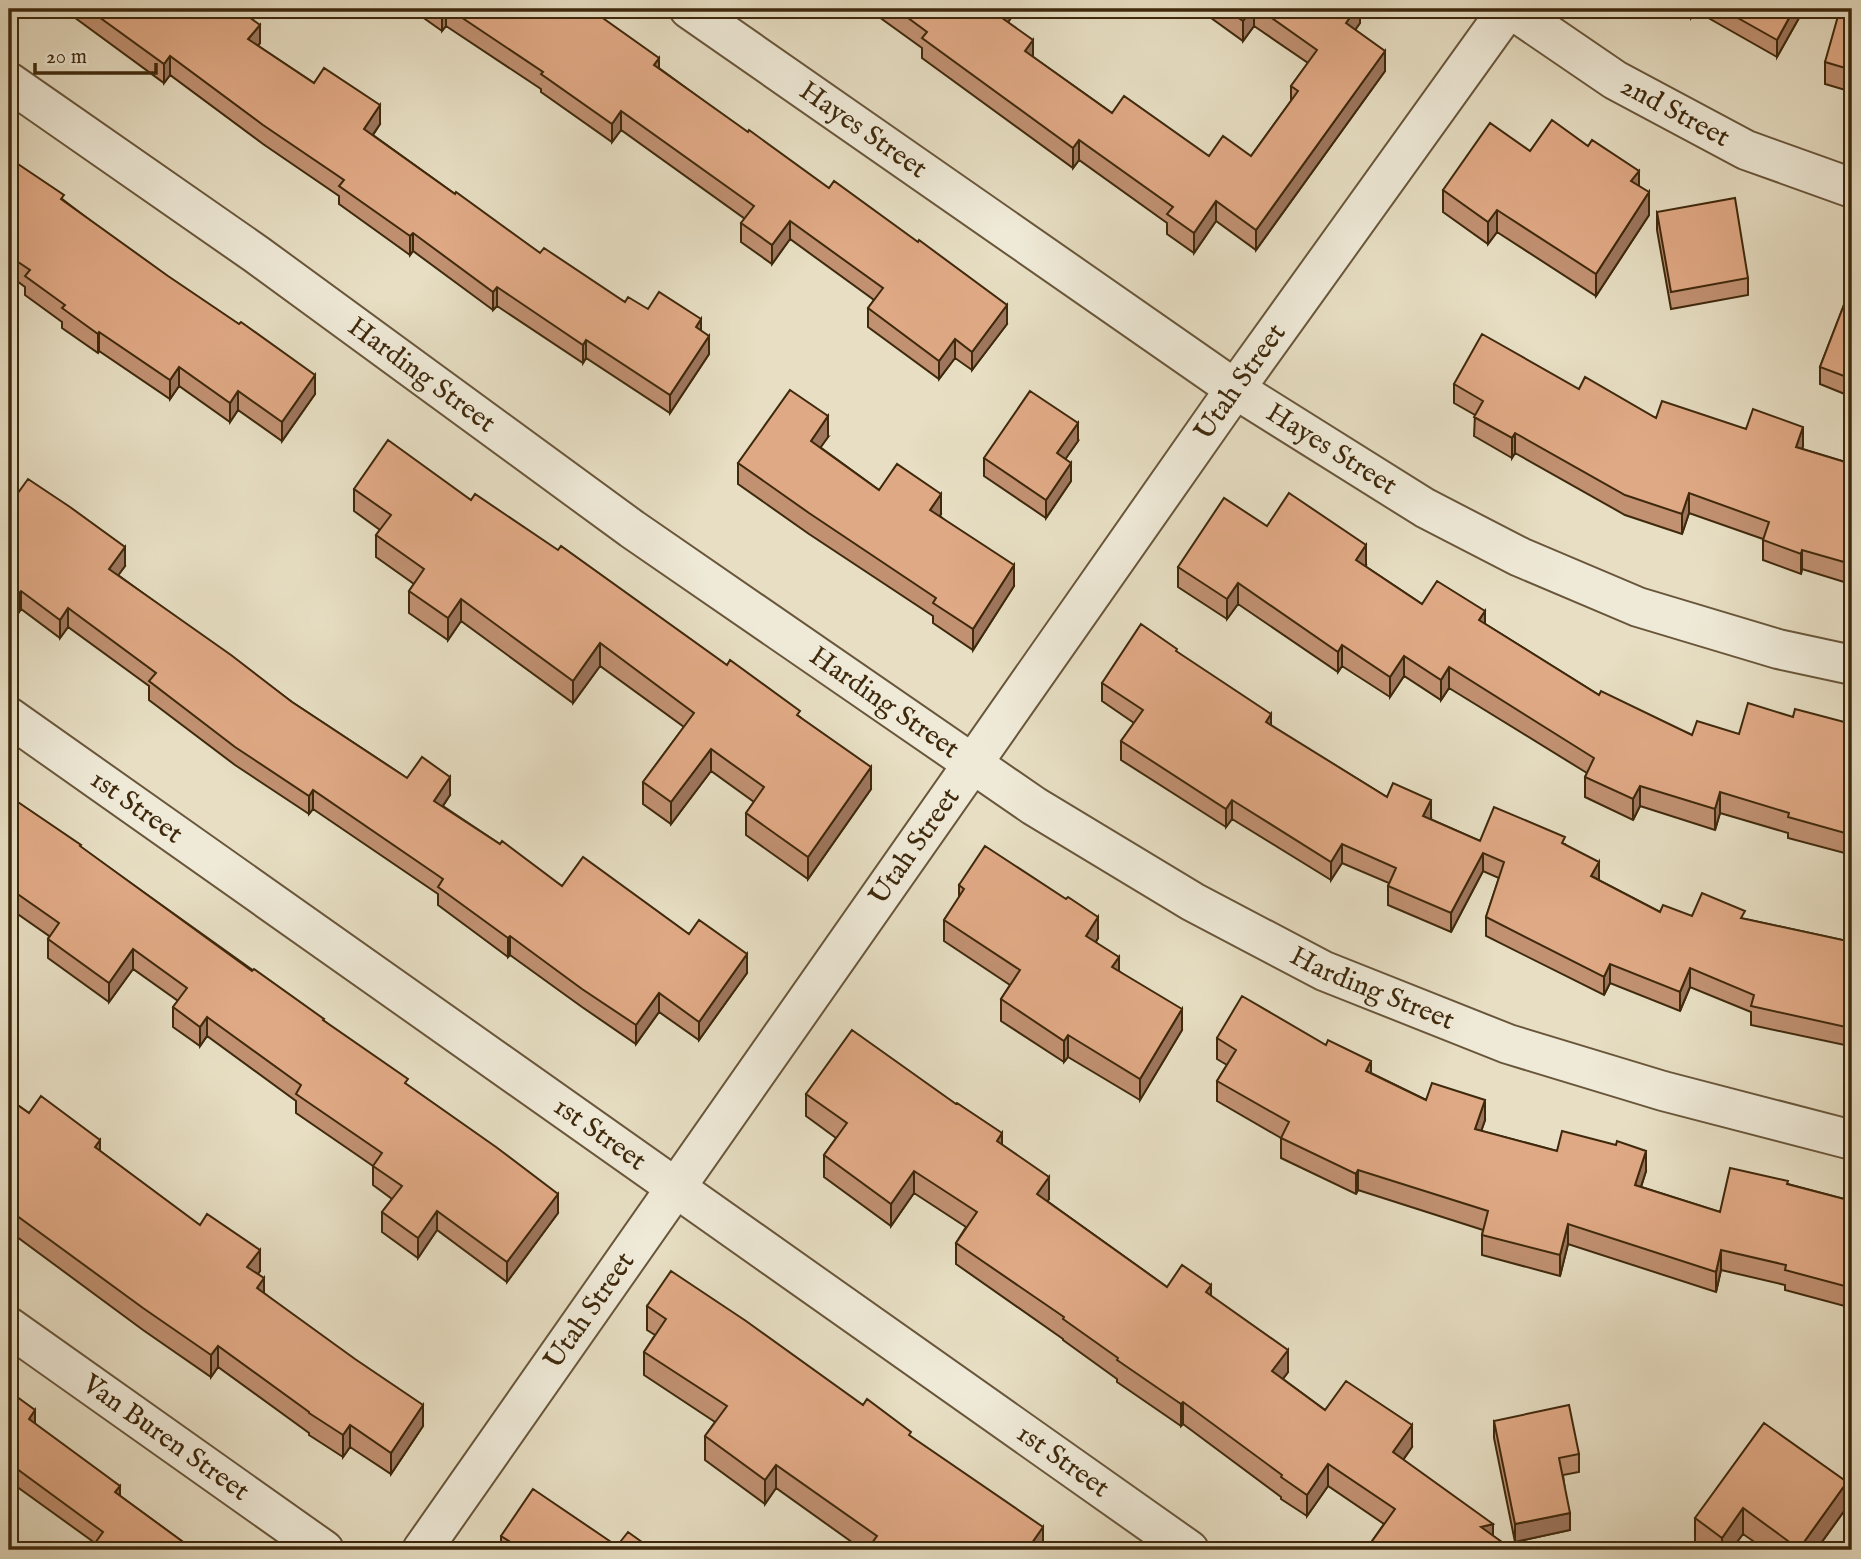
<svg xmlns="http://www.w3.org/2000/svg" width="1861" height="1559" font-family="'IM FELL English',serif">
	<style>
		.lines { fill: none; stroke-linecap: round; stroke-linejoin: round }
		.minor-casing { stroke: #69563a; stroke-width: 42 }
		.minor { stroke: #efead8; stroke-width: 38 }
		.wall { fill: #c19172; stroke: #3f290c; stroke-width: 2 }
		.shaded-wall { fill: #9d765d; stroke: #3f290c; stroke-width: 2 }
		.building { fill: #e0a985; stroke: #3f290c; stroke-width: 2 }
		.labels { text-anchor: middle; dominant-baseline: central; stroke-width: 5; stroke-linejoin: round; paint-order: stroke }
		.street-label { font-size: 28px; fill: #3f290c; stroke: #efead8 }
	</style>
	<rect width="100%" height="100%" fill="#e7dec3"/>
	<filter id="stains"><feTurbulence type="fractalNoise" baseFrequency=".00286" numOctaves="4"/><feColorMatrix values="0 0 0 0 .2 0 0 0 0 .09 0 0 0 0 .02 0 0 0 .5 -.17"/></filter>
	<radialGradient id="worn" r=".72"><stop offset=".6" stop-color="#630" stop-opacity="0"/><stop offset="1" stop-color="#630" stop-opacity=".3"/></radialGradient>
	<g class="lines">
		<defs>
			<g id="minor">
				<path id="s1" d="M 689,9 L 1235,389 L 1425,508 L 1520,557 L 1638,607 L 1778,649 L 1852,665"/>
				<path id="s2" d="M 1511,9 L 1615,80 L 1746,150 L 1852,188"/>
				<path id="s3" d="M 9,82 L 256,254 L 632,529 L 1034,806 L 1193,902 L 1324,971 L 1508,1044 L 1663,1091 L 1852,1140"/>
				<path id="s4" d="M 9,717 L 1189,1550"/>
				<path id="s5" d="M 9,1327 L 324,1550"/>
				<path id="s6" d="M 422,1550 L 1235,389 L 1508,9"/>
			</g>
		</defs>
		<!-- minor casing -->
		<use href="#minor" class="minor-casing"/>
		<!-- minor -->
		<use href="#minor" class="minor"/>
	</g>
	<!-- wall -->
	<path class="wall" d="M 63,9 L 238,9 L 260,43 L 258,46 L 314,83 L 380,124 L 373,135 L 455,194 L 540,253 L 625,302 L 648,309 L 701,331 L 709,354 L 670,413 L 586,358 L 583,363 L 497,306 L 493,310 L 413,251 L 410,255 L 339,204 L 339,196 L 263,144 L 170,75 L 164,83 Z
		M 411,9 L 590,9 L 659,68 L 1007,324 L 972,370 L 955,358 L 939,379 L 868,327 L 868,308 L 874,300 L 790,239 L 772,264 L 741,242 L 741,223 L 745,219 L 621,130 L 612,142 L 541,92 L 541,89 L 446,26 L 442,31 Z
		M 868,9 L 1011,9 L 1011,18 L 1008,22 L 1033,57 L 1112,113 L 1209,156 L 1251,156 L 1291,101 L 1291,86 L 1308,63 L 1254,26 L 1243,41 L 1200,10 L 1200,9 L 1360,9 L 1360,23 L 1355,30 L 1385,71 L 1256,250 L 1216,221 L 1194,253 L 1167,234 L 1167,223 L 1079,160 L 1073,168 L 922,58 L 922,48 Z
		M 1676,9 L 1804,9 L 1777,57 L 1696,11 L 1691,18 Z
		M 1852,9 L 1852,92 L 1825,84 L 1825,62 Z
		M 1530,151 L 1639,186 L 1649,215 L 1596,296 L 1497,232 L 1488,244 L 1443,212 L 1443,190 Z
		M 9,158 L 315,394 L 282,441 L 238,410 L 230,422 L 179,386 L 170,399 L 99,351 L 98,353 L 62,328 L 62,322 L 25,295 L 25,287 L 9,275 Z
		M 1657,212 L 1748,278 L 1748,295 L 1671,309 L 1657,230 Z
		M 1852,284 L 1852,397 L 1820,384 L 1820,367 Z
		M 1454,384 L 1579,389 L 1656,418 L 1746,429 L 1803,446 L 1802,449 L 1852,464 L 1852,554 L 1844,582 L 1802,569 L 1801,574 L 1763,560 L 1763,539 L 1689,513 L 1682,534 L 1625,515 L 1515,453 L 1512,458 L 1474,436 L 1475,415 L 1454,403 Z
		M 828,437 L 820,447 L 879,490 L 941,514 L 940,516 L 1014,586 L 973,650 L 933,623 L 933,616 L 809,534 L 738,484 L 738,463 Z
		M 1078,441 L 1065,459 L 1071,481 L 1046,518 L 984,476 L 984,458 Z
		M 354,489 L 471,500 L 800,717 L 871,789 L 808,879 L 746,835 L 746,813 L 754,802 L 711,771 L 671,824 L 643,804 L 643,782 L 684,727 L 600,666 L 573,703 L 461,621 L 448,640 L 409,613 L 409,591 L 414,584 L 376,557 L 376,535 L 380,530 L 354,511 Z
		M 9,503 L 125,566 L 118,575 L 292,702 L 407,778 L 450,795 L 443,806 L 562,886 L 689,934 L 747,973 L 699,1040 L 659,1012 L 636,1044 L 582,1007 L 510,955 L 508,957 L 438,905 L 438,894 L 313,809 L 309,814 L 235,765 L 149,700 L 149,686 L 68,627 L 60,638 L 21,609 L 19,612 L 9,605 Z
		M 1267,526 L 1366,565 L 1365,566 L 1422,604 L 1485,624 L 1599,695 L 1692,735 L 1739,734 L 1793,717 L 1852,724 L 1852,855 L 1788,838 L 1788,833 L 1720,813 L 1715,830 L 1640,806 L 1633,820 L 1585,797 L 1585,777 L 1587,773 L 1449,688 L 1441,700 L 1404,676 L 1390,697 L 1342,666 L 1338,672 L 1238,604 L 1227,619 L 1178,587 L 1178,567 Z
		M 1177,652 L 1271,726 L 1387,797 L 1431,818 L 1430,819 L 1480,841 L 1565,844 L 1598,880 L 1660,912 L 1692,916 L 1745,919 L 1852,942 L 1852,1051 L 1845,1049 L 1845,1045 L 1751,1025 L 1751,1012 L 1690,987 L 1680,1011 L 1610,983 L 1604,995 L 1486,936 L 1486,917 L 1499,878 L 1483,871 L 1451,932 L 1388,905 L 1388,886 L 1389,883 L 1342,863 L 1331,880 L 1232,819 L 1226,827 L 1121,760 L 1121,741 L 1134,723 L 1102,701 L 1102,683 Z
		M 9,796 L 324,1021 L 408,1086 L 558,1213 L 507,1282 L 437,1230 L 418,1258 L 382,1232 L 382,1212 L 392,1199 L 373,1185 L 373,1166 L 296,1113 L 296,1101 L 207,1036 L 200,1046 L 173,1027 L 173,1007 L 178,1001 L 133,969 L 109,1002 L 48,958 L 48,939 L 49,936 L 9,908 Z
		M 959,885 L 1098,938 L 1096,942 L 1119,971 L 1182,1030 L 1140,1100 L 1068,1057 L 1064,1062 L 1001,1021 L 1001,999 L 1010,985 L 944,941 L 944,920 L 959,898 Z
		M 1217,1038 L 1371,1073 L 1426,1100 L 1485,1120 L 1481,1131 L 1557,1151 L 1646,1171 L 1641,1187 L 1720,1212 L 1788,1184 L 1852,1201 L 1852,1308 L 1785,1290 L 1785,1285 L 1721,1270 L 1716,1292 L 1568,1244 L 1560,1276 L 1482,1255 L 1482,1235 L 1483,1230 L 1358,1190 L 1356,1194 L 1281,1158 L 1281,1138 L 1217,1101 L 1217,1081 L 1227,1065 L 1217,1059 Z
		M 806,1094 L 1002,1145 L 1049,1199 L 1047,1201 L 1167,1287 L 1211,1296 L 1288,1372 L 1283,1379 L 1325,1410 L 1412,1447 L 1403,1460 L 1493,1536 L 1513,1550 L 1370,1550 L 1370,1544 L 1384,1524 L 1328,1486 L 1307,1516 L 1281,1499 L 1281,1497 L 1183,1424 L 1181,1426 L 1117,1382 L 1117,1379 L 1063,1340 L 1063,1339 L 956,1264 L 956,1243 L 966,1227 L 914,1193 L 891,1226 L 824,1177 L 824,1155 L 836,1138 L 806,1116 Z
		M 9,1099 L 29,1113 L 100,1151 L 260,1271 L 258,1274 L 264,1293 L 423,1426 L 391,1474 L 350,1447 L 343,1457 L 309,1435 L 309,1433 L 218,1367 L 211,1377 L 143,1330 L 9,1231 Z
		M 647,1306 L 863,1405 L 911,1437 L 1043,1550 L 863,1550 L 776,1488 L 765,1504 L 705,1460 L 705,1436 L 715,1422 L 644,1375 L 644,1352 L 655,1335 L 647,1330 Z
		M 9,1391 L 35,1424 L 120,1496 L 194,1550 L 95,1543 L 9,1481 Z
		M 1494,1421 L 1579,1454 L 1579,1472 L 1563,1475 L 1570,1530 L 1515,1542 L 1494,1438 Z
		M 1847,1482 L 1847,1507 L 1816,1550 L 1766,1550 L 1743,1534 L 1731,1550 L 1704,1550 L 1695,1544 L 1695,1518 Z
		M 501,1536 L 617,1546 L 653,1550 L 501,1550 Z"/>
	<!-- shaded-wall -->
	<path class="shaded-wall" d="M 445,9 L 446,9 L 446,26 L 442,31 L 442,13 Z
		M 1003,9 L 1011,9 L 1011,18 L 998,35 L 998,15 Z
		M 1252,9 L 1254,9 L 1254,26 L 1243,41 L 1243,21 Z
		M 1356,9 L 1360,9 L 1360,23 L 1346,43 L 1346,23 Z
		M 1691,9 L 1696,9 L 1696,11 L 1691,18 Z
		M 1794,9 L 1804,9 L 1777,57 L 1777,40 Z
		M 260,25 L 260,43 L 248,58 L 248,39 Z
		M 1033,40 L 1033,60 L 1025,51 Z
		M 1385,51 L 1385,71 L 1256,250 L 1256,230 Z
		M 170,56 L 170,75 L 164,83 L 164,64 Z
		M 659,58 L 659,76 L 654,65 Z
		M 380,105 L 380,124 L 364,148 L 364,129 Z
		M 621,111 L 621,130 L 612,142 L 612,124 Z
		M 1079,140 L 1079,160 L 1073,168 L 1073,148 Z
		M 1639,171 L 1639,193 L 1631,181 Z
		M 1649,192 L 1649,215 L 1596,296 L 1596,274 Z
		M 1216,201 L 1216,221 L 1194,253 L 1194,233 Z
		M 1497,210 L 1497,232 L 1488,244 L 1488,222 Z
		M 790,221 L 790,239 L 772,264 L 772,245 Z
		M 413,233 L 413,251 L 410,255 L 410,236 Z
		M 497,287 L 497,306 L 493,310 L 493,292 Z
		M 1007,305 L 1007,324 L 972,370 L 972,352 Z
		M 701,319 L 701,338 L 696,327 Z
		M 99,332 L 99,351 L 98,353 L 98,334 Z
		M 709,336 L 709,354 L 670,413 L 670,395 Z
		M 955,339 L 955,358 L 939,379 L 939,361 Z
		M 586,340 L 586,358 L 583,363 L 583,345 Z
		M 179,367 L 179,386 L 170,399 L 170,380 Z
		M 315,375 L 315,394 L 282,441 L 282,422 Z
		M 238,391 L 238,410 L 230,422 L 230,403 Z
		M 828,416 L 828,437 L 811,461 L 811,441 Z
		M 1078,423 L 1078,441 L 1057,471 L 1057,453 Z
		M 1803,427 L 1803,446 L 1796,467 L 1796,447 Z
		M 1515,433 L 1515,453 L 1512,458 L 1512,438 Z
		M 1071,463 L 1071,481 L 1046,518 L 1046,500 Z
		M 1689,493 L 1689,513 L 1682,534 L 1682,514 Z
		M 941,494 L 941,514 L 930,531 L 930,510 Z
		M 1852,535 L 1852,554 L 1844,582 L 1844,562 Z
		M 1366,545 L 1366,565 L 1356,581 L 1356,560 Z
		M 125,547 L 125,566 L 109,588 L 109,569 Z
		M 1802,550 L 1802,569 L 1801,574 L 1801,554 Z
		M 1014,565 L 1014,586 L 973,650 L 973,629 Z
		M 1238,583 L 1238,604 L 1227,619 L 1227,599 Z
		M 21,591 L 21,609 L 19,612 L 19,593 Z
		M 461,599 L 461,621 L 448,640 L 448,618 Z
		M 68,608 L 68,627 L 60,638 L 60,620 Z
		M 1485,611 L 1485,632 L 1479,620 Z
		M 600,643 L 600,666 L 573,703 L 573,681 Z
		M 1342,645 L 1342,666 L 1338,672 L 1338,652 Z
		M 1404,656 L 1404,676 L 1390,697 L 1390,677 Z
		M 1449,667 L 1449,688 L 1441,700 L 1441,680 Z
		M 1271,714 L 1271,733 L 1266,722 Z
		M 711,749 L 711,771 L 671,824 L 671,802 Z
		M 871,767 L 871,789 L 808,879 L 808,857 Z
		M 450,777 L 450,795 L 434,819 L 434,801 Z
		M 1640,786 L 1640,806 L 1633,820 L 1633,799 Z
		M 313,790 L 313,809 L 309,814 L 309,796 Z
		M 1720,792 L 1720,813 L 1715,830 L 1715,809 Z
		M 1232,800 L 1232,819 L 1226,827 L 1226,809 Z
		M 1431,800 L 1431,818 L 1423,835 L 1423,816 Z
		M 1342,844 L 1342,863 L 1331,880 L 1331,862 Z
		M 1483,853 L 1483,871 L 1451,932 L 1451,913 Z
		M 1599,862 L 1599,880 L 1591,876 Z
		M 1098,917 L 1098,938 L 1086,957 L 1086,936 Z
		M 510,936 L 510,955 L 508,957 L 508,938 Z
		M 133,949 L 133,969 L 109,1002 L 109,983 Z
		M 747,954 L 747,973 L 699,1040 L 699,1022 Z
		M 1119,957 L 1119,978 L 1112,967 Z
		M 1610,964 L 1610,983 L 1604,995 L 1604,977 Z
		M 1690,968 L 1690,987 L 1680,1011 L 1680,992 Z
		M 659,993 L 659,1012 L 636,1044 L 636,1025 Z
		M 1182,1009 L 1182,1030 L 1140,1100 L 1140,1079 Z
		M 207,1017 L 207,1036 L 200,1046 L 200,1027 Z
		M 1068,1035 L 1068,1057 L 1064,1062 L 1064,1041 Z
		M 1371,1061 L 1371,1081 L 1366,1071 Z
		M 1485,1100 L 1485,1120 L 1475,1149 L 1475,1129 Z
		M 1002,1133 L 1002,1155 L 997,1141 Z
		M 100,1140 L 100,1162 L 95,1147 Z
		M 1646,1151 L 1646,1171 L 1635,1205 L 1635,1185 Z
		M 1358,1170 L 1358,1190 L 1356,1194 L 1356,1174 Z
		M 914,1171 L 914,1193 L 891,1226 L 891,1204 Z
		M 1049,1177 L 1049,1199 L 1037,1216 L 1037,1194 Z
		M 558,1194 L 558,1213 L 507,1282 L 507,1262 Z
		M 437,1211 L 437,1230 L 418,1258 L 418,1238 Z
		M 1568,1224 L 1568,1244 L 1560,1276 L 1560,1255 Z
		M 260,1250 L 260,1271 L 247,1289 L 247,1267 Z
		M 1721,1250 L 1721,1270 L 1716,1292 L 1716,1272 Z
		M 264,1278 L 264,1300 L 257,1288 Z
		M 1211,1285 L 1211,1307 L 1206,1292 Z
		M 218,1346 L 218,1367 L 211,1377 L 211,1355 Z
		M 1288,1350 L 1288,1372 L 1272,1393 L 1272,1371 Z
		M 1183,1402 L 1183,1424 L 1181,1426 L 1181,1404 Z
		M 423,1405 L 423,1426 L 391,1474 L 391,1453 Z
		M 35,1410 L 35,1427 L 29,1419 Z
		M 350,1425 L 350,1447 L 343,1457 L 343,1435 Z
		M 1412,1425 L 1412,1447 L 1393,1474 L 1393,1452 Z
		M 1328,1464 L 1328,1486 L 1307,1516 L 1307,1495 Z
		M 776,1465 L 776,1488 L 765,1504 L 765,1480 Z
		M 1847,1482 L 1847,1507 L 1816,1550 L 1799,1550 L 1799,1549 Z
		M 120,1486 L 120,1503 L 115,1492 Z
		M 1743,1508 L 1743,1534 L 1731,1550 L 1722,1550 L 1722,1538 Z
		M 1570,1513 L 1570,1530 L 1515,1542 L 1515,1524 Z
		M 1493,1524 L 1493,1546 L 1481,1527 Z
		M 1043,1527 L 1043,1550 L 1027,1550 Z"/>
	<!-- building -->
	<path class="building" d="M 88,9 L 238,9 L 260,25 L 248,39 L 314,83 L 324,68 L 380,105 L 364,129 L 455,194 L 456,192 L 540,253 L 544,248 L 625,302 L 628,297 L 648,309 L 659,292 L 701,319 L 696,327 L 709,336 L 670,395 L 586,340 L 583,345 L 497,287 L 493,292 L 413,233 L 410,236 L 339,186 L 344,180 L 263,125 L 170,56 L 164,64 Z
		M 437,9 L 445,9 L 442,13 Z
		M 449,9 L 590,9 L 659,58 L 654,65 L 748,132 L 749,130 L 829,188 L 834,181 L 918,242 L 919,240 L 1007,305 L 972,352 L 955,339 L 939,361 L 868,308 L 883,288 L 790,221 L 772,245 L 741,223 L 754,206 L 621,111 L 612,124 L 541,74 L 543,72 Z
		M 896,9 L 1003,9 L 998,15 L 1033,40 L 1025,51 L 1112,113 L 1124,96 L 1209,156 L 1223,136 L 1251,156 L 1298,91 L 1291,86 L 1317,50 L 1259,9 L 1356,9 L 1346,23 L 1385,51 L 1256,230 L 1216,201 L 1194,233 L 1167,214 L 1173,207 L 1079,140 L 1073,148 L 922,38 L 927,32 Z
		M 1225,9 L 1252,9 L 1243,21 Z
		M 1722,9 L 1794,9 L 1777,40 Z
		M 1840,9 L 1852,9 L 1852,70 L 1825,62 Z
		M 1552,120 L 1588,146 L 1592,140 L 1639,171 L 1631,181 L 1649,192 L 1596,274 L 1497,210 L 1488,222 L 1443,190 L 1490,123 L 1530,151 Z
		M 9,158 L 64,195 L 61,199 L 168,276 L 239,324 L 241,322 L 315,375 L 282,422 L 238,391 L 230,403 L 179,367 L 170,380 L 99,332 L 98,334 L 62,308 L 65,305 L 25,276 L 30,270 L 9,256 Z
		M 1735,198 L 1748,278 L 1671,292 L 1657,212 Z
		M 1852,284 L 1852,379 L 1820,367 Z
		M 1482,334 L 1579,389 L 1585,377 L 1656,418 L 1662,401 L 1746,429 L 1753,409 L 1803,427 L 1796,447 L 1852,464 L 1852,535 L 1844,562 L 1802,550 L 1801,554 L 1763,540 L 1769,522 L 1689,493 L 1682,514 L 1625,495 L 1515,433 L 1512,438 L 1474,417 L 1483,401 L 1454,384 Z
		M 790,390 L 828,416 L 811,441 L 879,490 L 897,464 L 941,494 L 930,510 L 1014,565 L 973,629 L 933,603 L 936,598 L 809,513 L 738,463 Z
		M 1030,391 L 1078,423 L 1057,453 L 1071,463 L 1046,500 L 984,458 Z
		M 388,440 L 471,500 L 475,494 L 558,550 L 561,546 L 727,665 L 730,660 L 800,711 L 797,715 L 871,767 L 808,857 L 746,813 L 764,787 L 711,749 L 671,802 L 643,782 L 694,713 L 600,643 L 573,681 L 461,599 L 448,618 L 409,591 L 424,569 L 376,535 L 391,515 L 354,489 Z
		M 28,479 L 70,507 L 125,547 L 109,569 L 231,655 L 292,702 L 407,778 L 422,757 L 450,777 L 434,801 L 500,844 L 502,841 L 562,886 L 583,857 L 689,934 L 699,920 L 747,954 L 699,1022 L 659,993 L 636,1025 L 582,989 L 510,936 L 508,938 L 438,887 L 443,879 L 313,790 L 309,796 L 235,747 L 149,681 L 156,673 L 68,608 L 60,620 L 21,591 L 19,593 L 9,586 L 9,503 L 10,504 Z
		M 1289,493 L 1366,545 L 1356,560 L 1422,604 L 1437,581 L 1485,611 L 1479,620 L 1599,695 L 1601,691 L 1692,735 L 1697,721 L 1739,734 L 1748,703 L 1793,717 L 1795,709 L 1852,724 L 1852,835 L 1788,817 L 1789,813 L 1720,792 L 1715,809 L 1640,786 L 1633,799 L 1585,777 L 1594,758 L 1449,667 L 1441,680 L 1404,656 L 1390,677 L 1342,645 L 1338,652 L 1238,583 L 1227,599 L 1178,567 L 1224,498 L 1267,526 Z
		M 1141,624 L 1177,649 L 1176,651 L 1271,714 L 1266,722 L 1387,797 L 1393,783 L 1431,800 L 1423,816 L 1480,841 L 1494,807 L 1565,837 L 1562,843 L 1599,862 L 1591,876 L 1660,912 L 1663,905 L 1692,916 L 1702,893 L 1745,911 L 1741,918 L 1852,942 L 1852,1033 L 1845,1031 L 1846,1027 L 1751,1006 L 1754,995 L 1690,968 L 1680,992 L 1610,964 L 1604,977 L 1486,917 L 1504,862 L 1483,853 L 1451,913 L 1388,886 L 1396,868 L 1342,844 L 1331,862 L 1232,800 L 1226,809 L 1121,741 L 1143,710 L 1102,683 Z
		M 9,796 L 81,845 L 80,846 L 252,971 L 254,969 L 324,1019 L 323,1020 L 408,1079 L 405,1083 L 496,1147 L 558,1194 L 507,1262 L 437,1211 L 418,1238 L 382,1212 L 402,1186 L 373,1166 L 382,1153 L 296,1094 L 301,1085 L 207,1017 L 200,1027 L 173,1007 L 187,988 L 133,949 L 109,983 L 48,939 L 59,923 L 9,888 Z
		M 985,846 L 1066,899 L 1068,897 L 1098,917 L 1086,936 L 1119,957 L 1112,967 L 1182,1009 L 1140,1079 L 1068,1035 L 1064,1041 L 1001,999 L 1020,970 L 944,920 L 964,889 L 959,885 Z
		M 1242,996 L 1326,1045 L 1328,1040 L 1371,1061 L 1366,1071 L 1426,1100 L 1432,1083 L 1485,1100 L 1475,1129 L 1557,1151 L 1562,1131 L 1616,1145 L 1617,1141 L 1646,1151 L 1635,1185 L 1720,1212 L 1730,1168 L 1788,1181 L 1787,1184 L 1852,1201 L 1852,1288 L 1785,1270 L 1786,1265 L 1721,1250 L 1716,1272 L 1568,1224 L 1560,1255 L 1482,1235 L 1488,1211 L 1358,1170 L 1356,1174 L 1281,1138 L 1289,1122 L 1217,1081 L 1236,1050 L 1217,1038 Z
		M 852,1030 L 956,1104 L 957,1103 L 1002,1133 L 997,1141 L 1049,1177 L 1037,1194 L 1167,1287 L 1182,1265 L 1211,1285 L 1206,1292 L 1288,1350 L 1272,1371 L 1325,1410 L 1346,1381 L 1412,1425 L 1393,1452 L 1493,1524 L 1481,1527 L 1513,1550 L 1379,1550 L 1370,1544 L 1395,1509 L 1328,1464 L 1307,1495 L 1281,1477 L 1282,1475 L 1183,1402 L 1181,1404 L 1117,1360 L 1118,1358 L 1063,1319 L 1064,1317 L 956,1243 L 977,1212 L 914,1171 L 891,1204 L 824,1155 L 847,1123 L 806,1094 Z
		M 41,1096 L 100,1140 L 95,1147 L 200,1225 L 207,1214 L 260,1250 L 247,1267 L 264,1278 L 257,1288 L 355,1359 L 423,1405 L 391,1453 L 350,1425 L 343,1435 L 309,1413 L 309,1412 L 218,1346 L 211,1355 L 143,1308 L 9,1210 L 9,1099 L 29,1113 Z
		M 671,1271 L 746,1321 L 863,1405 L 867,1399 L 911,1432 L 909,1435 L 1043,1527 L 1027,1550 L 883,1550 L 872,1543 L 877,1536 L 776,1465 L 765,1480 L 705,1436 L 727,1406 L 644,1352 L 666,1319 L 647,1306 Z
		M 9,1391 L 35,1410 L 29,1419 L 120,1486 L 115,1492 L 194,1550 L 90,1550 L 103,1532 L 9,1463 Z
		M 1569,1405 L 1579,1454 L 1559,1458 L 1570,1513 L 1515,1524 L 1494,1421 Z
		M 1764,1423 L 1847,1482 L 1799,1549 L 1743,1508 L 1722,1538 L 1695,1518 Z
		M 533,1489 L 617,1546 L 628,1532 L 653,1550 L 523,1550 L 501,1536 Z"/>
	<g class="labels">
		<!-- street labels -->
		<g class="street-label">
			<text stroke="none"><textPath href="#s2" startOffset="194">2nd Street</textPath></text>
			<text stroke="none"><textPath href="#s1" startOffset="212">Hayes Street</textPath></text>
			<text stroke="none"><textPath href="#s3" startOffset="506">Harding Street</textPath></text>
			<text stroke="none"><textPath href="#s6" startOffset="1426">Utah Street</textPath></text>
			<text stroke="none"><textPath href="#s1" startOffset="779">Hayes Street</textPath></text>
			<text stroke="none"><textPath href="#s3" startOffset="1073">Harding Street</textPath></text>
			<text stroke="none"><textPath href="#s4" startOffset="156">1st Street</textPath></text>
			<text stroke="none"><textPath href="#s6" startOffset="859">Utah Street</textPath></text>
			<text stroke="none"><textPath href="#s3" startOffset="1640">Harding Street</textPath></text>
			<text stroke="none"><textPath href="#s4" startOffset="723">1st Street</textPath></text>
			<text stroke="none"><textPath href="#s6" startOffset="292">Utah Street</textPath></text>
			<text stroke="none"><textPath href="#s5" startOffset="192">Van Buren Street</textPath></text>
			<text stroke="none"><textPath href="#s4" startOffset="1290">1st Street</textPath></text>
		</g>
	</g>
	<!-- margin -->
	<rect width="1861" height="1559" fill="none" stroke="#e7dec3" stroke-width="35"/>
	<rect x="10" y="10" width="1840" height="1538" fill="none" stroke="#3f290c" stroke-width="3.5"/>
	<rect x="18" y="18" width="1826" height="1524" fill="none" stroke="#3f290c" stroke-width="2"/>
	<!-- scale -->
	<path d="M35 63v10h121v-10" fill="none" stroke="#3f290c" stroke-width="3.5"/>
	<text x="46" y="63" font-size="21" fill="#3f290c" stroke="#efead8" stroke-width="5" paint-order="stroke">20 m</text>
	<rect width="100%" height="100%" filter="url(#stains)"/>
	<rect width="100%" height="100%" fill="url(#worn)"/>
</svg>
